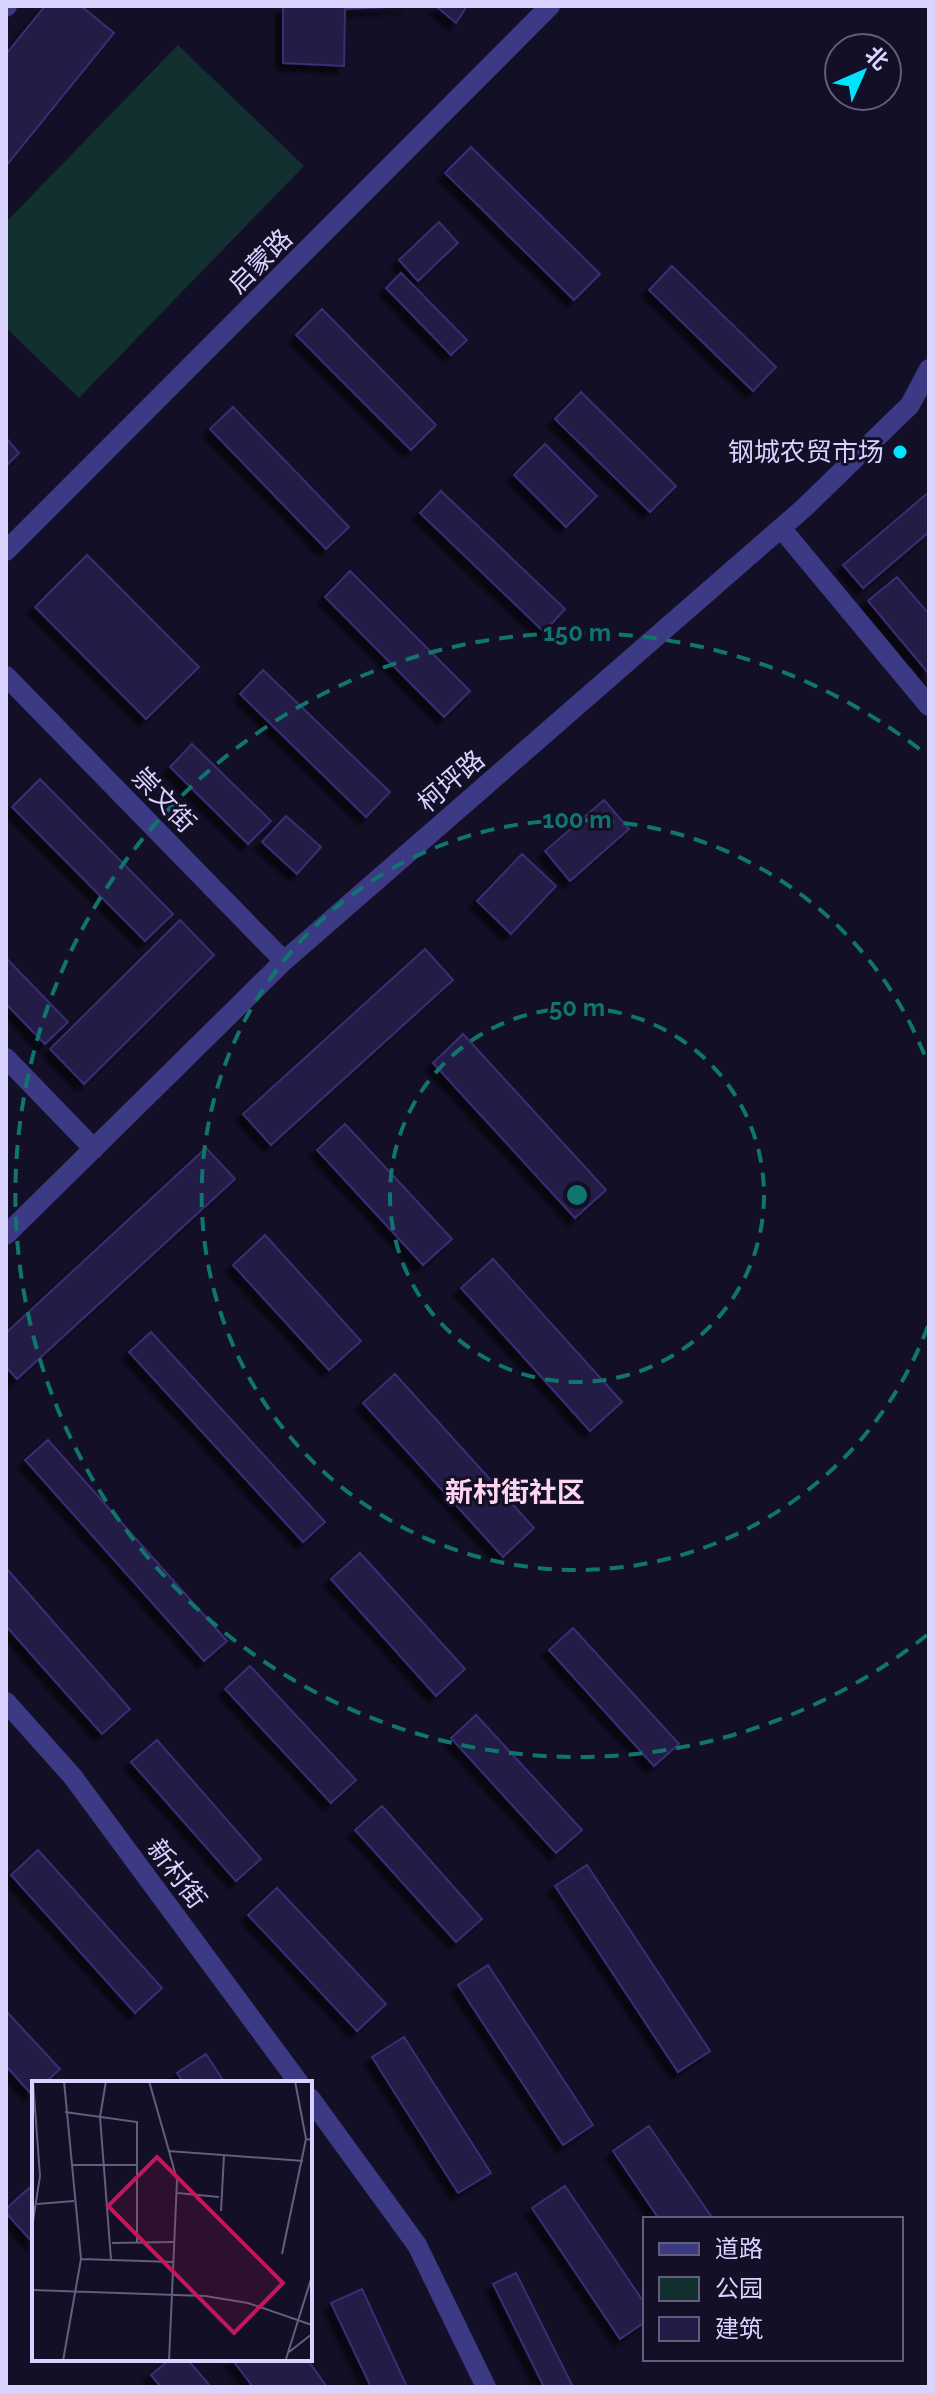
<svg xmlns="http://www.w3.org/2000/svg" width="935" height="2393" font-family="Raleway,'Noto Sans SC',sans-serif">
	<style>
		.green { fill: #12302f }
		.building { fill: #241b47; stroke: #3b2d73; stroke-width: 2; filter: url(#shadow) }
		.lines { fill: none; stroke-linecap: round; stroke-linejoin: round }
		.minor { stroke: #3d3a85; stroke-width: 20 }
		.ring { fill: none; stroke: #0f766e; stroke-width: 4; stroke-dasharray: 14 10 }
		.poi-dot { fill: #00e5ff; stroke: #130f26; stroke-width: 3 }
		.labels { text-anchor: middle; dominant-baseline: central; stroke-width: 6; stroke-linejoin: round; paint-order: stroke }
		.street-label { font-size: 26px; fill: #d9d4ff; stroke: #130f26 }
		.poi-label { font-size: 26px; fill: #d9d4ff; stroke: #130f26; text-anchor: end }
		.neighbourhood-label { font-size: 28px; font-weight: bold; fill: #ffd6f0; stroke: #130f26 }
		.inset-road { fill: none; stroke: #625e7d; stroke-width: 2 }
		.view { fill: #c2185b; fill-opacity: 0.15; stroke: #c2185b; stroke-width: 4 }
		.inset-edge { fill: none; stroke: #d9d4ff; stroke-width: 4 }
		.centre { fill: #0f766e; stroke: #130f26; stroke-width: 4 }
		.ring-label { font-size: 24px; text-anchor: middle; font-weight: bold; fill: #0f766e; stroke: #130f26; stroke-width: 6; stroke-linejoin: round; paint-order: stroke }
	</style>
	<defs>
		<filter id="shadow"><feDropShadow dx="-7" dy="7" stdDeviation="2" flood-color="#0009"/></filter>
	</defs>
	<rect width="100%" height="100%" fill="#130f26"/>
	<!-- green -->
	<path class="green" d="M 178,45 L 304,166 L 79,398 L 6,328 L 6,222 Z"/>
	<!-- building -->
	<path class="building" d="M 45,6 L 81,6 L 114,33 L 6,166 L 6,54 Z
		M 283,6 L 411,6 L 345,9 L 344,66 L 283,63 Z
		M 436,6 L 467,6 L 456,23 Z
		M 471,147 L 600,274 L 574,300 L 445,173 Z
		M 439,222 L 458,243 L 418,281 L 399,260 Z
		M 672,266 L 776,367 L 753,391 L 649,290 Z
		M 401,273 L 467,340 L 451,355 L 386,288 Z
		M 322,309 L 436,425 L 411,450 L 296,335 Z
		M 581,392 L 676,486 L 650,512 L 555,419 Z
		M 233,407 L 349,527 L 326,549 L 210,429 Z
		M 6,438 L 19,453 L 6,466 Z
		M 545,444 L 597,496 L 566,527 L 514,475 Z
		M 441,491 L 565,609 L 544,632 L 420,513 Z
		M 929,492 L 929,532 L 863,588 L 843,565 Z
		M 87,555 L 199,667 L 146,719 L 35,607 Z
		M 350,571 L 470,691 L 444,717 L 325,597 Z
		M 897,577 L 929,614 L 929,674 L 868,601 Z
		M 263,670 L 390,792 L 366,817 L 240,694 Z
		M 192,744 L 271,821 L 248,844 L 170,767 Z
		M 40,779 L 173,914 L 145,941 L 12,807 Z
		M 604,800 L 629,829 L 570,881 L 545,851 Z
		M 286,816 L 321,847 L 297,874 L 262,842 Z
		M 522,854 L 556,886 L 511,934 L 477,901 Z
		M 180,920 L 214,955 L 84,1084 L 50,1049 Z
		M 425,949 L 453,980 L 271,1145 L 243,1114 Z
		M 6,958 L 68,1022 L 45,1044 L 6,1004 Z
		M 463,1034 L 606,1190 L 575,1218 L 433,1063 Z
		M 345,1124 L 452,1239 L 423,1265 L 317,1150 Z
		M 206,1148 L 235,1179 L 17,1379 L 6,1367 L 6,1333 Z
		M 265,1235 L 361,1341 L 329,1370 L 233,1265 Z
		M 493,1259 L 622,1402 L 590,1431 L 461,1288 Z
		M 151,1332 L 325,1522 L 303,1542 L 129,1352 Z
		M 395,1374 L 534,1528 L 503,1557 L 363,1403 Z
		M 48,1440 L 227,1641 L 204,1661 L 25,1460 Z
		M 360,1553 L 465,1669 L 436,1696 L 331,1579 Z
		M 6,1568 L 130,1709 L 102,1734 L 6,1626 Z
		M 573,1628 L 679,1744 L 654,1766 L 549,1650 Z
		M 250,1666 L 356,1780 L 331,1803 L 225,1689 Z
		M 476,1715 L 582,1830 L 556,1853 L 451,1738 Z
		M 157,1740 L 261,1859 L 236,1881 L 131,1762 Z
		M 382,1806 L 482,1919 L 456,1942 L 355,1830 Z
		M 38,1850 L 162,1988 L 135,2013 L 11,1875 Z
		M 587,1865 L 710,2051 L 678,2072 L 555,1886 Z
		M 277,1888 L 386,2004 L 357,2031 L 248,1915 Z
		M 488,1965 L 593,2125 L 563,2145 L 458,1985 Z
		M 6,2011 L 60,2069 L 45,2083 L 34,2083 L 32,2095 L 6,2066 Z
		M 404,2037 L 491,2173 L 458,2193 L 372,2057 Z
		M 206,2054 L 225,2083 L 184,2083 L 177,2073 Z
		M 649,2126 L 713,2219 L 659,2219 L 613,2151 Z
		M 565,2186 L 645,2304 L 645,2322 L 620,2339 L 532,2208 Z
		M 29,2188 L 34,2194 L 34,2244 L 6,2213 L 6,2209 Z
		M 516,2273 L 573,2387 L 544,2387 L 493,2284 Z
		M 362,2289 L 407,2387 L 371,2387 L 331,2303 Z
		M 170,2359 L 187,2359 L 211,2387 L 161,2387 L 151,2375 Z
		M 232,2359 L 307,2359 L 327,2387 L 253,2387 Z"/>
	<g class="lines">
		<!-- minor -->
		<path class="minor" d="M 6,7 L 7,6
			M 781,528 L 929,706
			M 6,551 L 550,6
			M 6,676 L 284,961
			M 6,1058 L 94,1149
			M 6,1235 L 284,961 L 804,508 L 910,405 L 929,369
			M 6,1702 L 73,1777 L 299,2083
			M 310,2098 L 417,2245 L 486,2387"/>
	</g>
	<!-- distance rings -->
	<g class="ring">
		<circle cx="577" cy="1195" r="187"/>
		<path d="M928 1326A375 375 0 1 1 928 1064"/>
		<path d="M927 1635A562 562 0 1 1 927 755"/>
	</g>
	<!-- markers -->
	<circle class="poi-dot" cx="900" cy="452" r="8"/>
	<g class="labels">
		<!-- street labels -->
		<g class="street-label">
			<text transform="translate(260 261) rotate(-45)">启蒙路</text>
			<text transform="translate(451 781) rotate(-41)">柯坪路</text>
			<text transform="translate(164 800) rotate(46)">崇文街</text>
			<text transform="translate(177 1874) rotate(53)">新村街</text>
		</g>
		<!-- poi labels -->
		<g class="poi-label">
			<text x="884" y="452">钢城农贸市场</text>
		</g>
		<!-- neighbourhood labels -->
		<g class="neighbourhood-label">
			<text x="515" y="1492">新村街社区</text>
		</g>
	</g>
	<!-- overview -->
	<g transform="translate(32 2081)">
		<rect width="280" height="280" fill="#130f26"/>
		<path class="inset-road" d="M 74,0 L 68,36 L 79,178M 117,0 L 137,70M 263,0 L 274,58 L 280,59M 33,31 L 105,41 L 105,161M 39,84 L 105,84M 145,112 L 187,116M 5,123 L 42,120M 189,130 L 192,74M 0,147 L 8,95 L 1,0M 80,162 L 141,161M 250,173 L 274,58M 49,178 L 141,181M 0,209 L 173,215 L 216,222 L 280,244M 257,271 L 280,253M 254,278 L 280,195M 31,280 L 49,178 L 32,0M 137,280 L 145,99 L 137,70 L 271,80"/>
		<path class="view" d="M 125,76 L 251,202 L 202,252 L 76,125 Z"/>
		<rect width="280" height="280" class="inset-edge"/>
	</g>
	<circle cx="577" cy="1195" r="12" class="centre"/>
	<g class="ring-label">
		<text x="577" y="641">150 m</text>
		<text x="577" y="828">100 m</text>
		<text x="577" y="1016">50 m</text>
	</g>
	<!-- border -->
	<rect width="935" height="2393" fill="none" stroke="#d9d4ff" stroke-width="16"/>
	<!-- legend -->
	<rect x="643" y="2217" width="260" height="144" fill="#130f26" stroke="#625e7d" stroke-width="2"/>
	<rect x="659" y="2243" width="40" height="12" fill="#3d3a85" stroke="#625e7d" stroke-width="2"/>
	<text x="715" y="2257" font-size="24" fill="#d9d4ff">道路</text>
	<rect x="659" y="2277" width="40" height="24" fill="#12302f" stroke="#625e7d" stroke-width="2"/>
	<text x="715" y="2297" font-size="24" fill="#d9d4ff">公园</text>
	<rect x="659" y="2317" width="40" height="24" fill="#241b47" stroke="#625e7d" stroke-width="2"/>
	<text x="715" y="2337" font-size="24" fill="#d9d4ff">建筑</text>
	<!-- north arrow -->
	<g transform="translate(863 72) rotate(45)"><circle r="38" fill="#130f26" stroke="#625e7d" stroke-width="2"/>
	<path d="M0-6L14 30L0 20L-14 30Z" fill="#00e5ff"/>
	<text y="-12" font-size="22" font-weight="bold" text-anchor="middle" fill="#d9d4ff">北</text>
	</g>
</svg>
